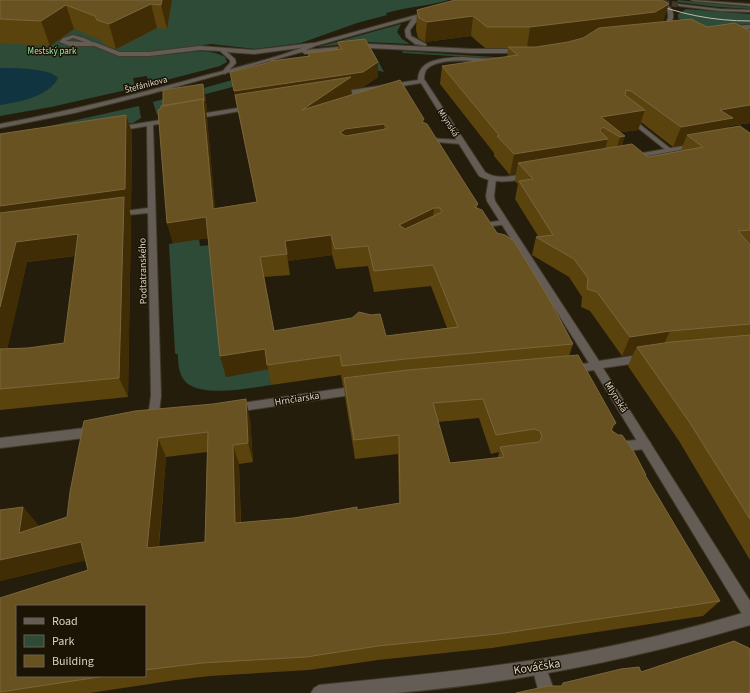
<svg xmlns="http://www.w3.org/2000/svg" width="750" height="693" font-family="'Source Sans 3',sans-serif">
	<style>
		.green { fill: #2d4b37 }
		.water { fill: #113441 }
		.lines { fill: none; stroke-linecap: round; stroke-linejoin: round }
		.tertiary-tunnel { stroke: #403828; stroke-width: 5.5; stroke-dasharray: 5.5 2.5; stroke-linecap: butt }
		.service-casing { stroke: #423a2a; stroke-width: 2 }
		.pedestrian-casing { stroke: #423a2a; stroke-width: 2 }
		.minor-casing { stroke: #423a2a; stroke-width: 2 }
		.tertiary-casing { stroke: #423a2a; stroke-width: 2 }
		.service { fill: #635d55; fill-rule: evenodd }
		.pedestrian { fill: #635d55; fill-rule: evenodd }
		.minor { fill: #635d55; fill-rule: evenodd }
		.tertiary { fill: #635d55; fill-rule: evenodd }
		.tram { stroke: #c0bbaf; stroke-width: 1 }
		.wall { fill: #5b430e; fill-rule: evenodd }
		.shaded-wall { fill: #402d05 }
		.building { fill: #695222; stroke: #7a663c; fill-rule: evenodd }
		.labels { text-anchor: middle; dominant-baseline: central; stroke-width: 3; stroke-linejoin: round; paint-order: stroke }
		.far-park-label { font-size: 9px; fill: #98e6b2; stroke: #1b1404 }
		.far-street-label { font-size: 9px; fill: #d8d3c8; stroke: #1b1404 }
		.street-label { font-size: 10px; fill: #d8d3c8; stroke: #1b1404 }
		.near-street-label { font-size: 12px; fill: #d8d3c8; stroke: #1b1404 }
	</style>
	<rect width="100%" height="100%" fill="#251d0c"/>
	<!-- green -->
	<path class="green" d="M 0,0 L 449,0 C 428,6 407,7 386,13 L 387,15 L 357,23 L 301,43 L 255,49 L 211,44 L 174,49 L 175,54 C 193,52 208,48 225,57 L 227,62 L 220,66 L 155,83 L 149,83 L 147,76 L 133,78 L 135,88 L 51,107 L 0,116 Z
		M 678,0 L 750,7 L 750,9 L 718,7 L 677,2 Z
		M 686,9 L 750,14 L 750,24 L 707,27 L 681,20 L 678,18 L 678,14 Z
		M 401,24 L 397,32 L 402,39 L 410,44 L 366,42 L 318,47 Z
		M 372,50 L 384,72 L 372,69 L 244,84 L 202,95 L 157,115 L 153,102 L 315,57 Z
		M 402,51 L 509,58 L 503,59 L 403,53 Z
		M 139,106 L 141,118 L 133,123 L 0,143 L 14,134 Z
		M 199,239 L 200,246 L 211,245 L 226,377 L 269,369 L 271,385 C 250,388 207,397 188,384 C 179,377 178,365 178,355 L 175,353 L 169,244 Z"/>
	<!-- water -->
	<path class="water" d="M 0,68 C 12,68 51,68 58,78 C 49,97 18,102 0,105 Z"/>
	<g class="lines">
		<!-- tertiary-tunnel -->
		<path class="tertiary-tunnel" d="M 648,0 L 679,5"/>
		<defs>
			<path id="service" d="M 73,35 L 84,38 L 97,44 L 94,46 L 70,46 L 59,42 L 63,38 ZM 73,38 L 85,42 L 66,41 Z
				M 313,43 L 315,44 L 315,46 L 254,54 L 227,52 L 235,59 L 236,63 L 225,74 L 222,72 L 230,63 L 230,60 L 220,51 L 200,50 L 149,56 L 146,54 L 149,52 L 200,46 L 254,50 Z
				M 628,118 L 632,118 L 671,149 L 671,151 L 667,151 L 628,120 Z
				M 425,138 L 461,140 L 464,142 L 461,144 L 423,141 L 422,140 Z
				M 504,220 L 508,222 L 507,224 L 479,228 L 475,226 L 479,224 Z
				M 645,439 L 649,441 L 651,444 L 649,447 L 645,449 L 617,452 L 613,450 L 611,447 L 613,444 L 617,442 Z
				M 539,660 L 544,662 L 555,693 L 539,693 L 532,667 L 534,662 Z"/>
			<path id="pedestrian" d="M 489,177 L 495,177 L 496,179 L 494,196 L 495,201 L 599,361 L 644,354 L 648,355 L 649,358 L 648,361 L 644,362 L 603,368 L 750,601 L 750,621 L 745,619 L 594,370 L 573,373 L 569,372 L 568,369 L 569,366 L 589,363 L 487,201 L 486,196 Z"/>
			<path id="minor" d="M 691,0 L 750,4 L 750,6 L 693,1 Z
				M 667,5 C 678,12 673,26 662,31 L 659,29 C 668,22 671,17 665,6 Z
				M 94,42 L 120,52 L 149,52 L 152,54 L 149,56 L 119,56 L 92,45 L 91,44 Z
				M 462,57 L 493,59 L 496,61 L 493,63 C 477,61 437,56 426,70 C 425,72 424,76 424,79 L 485,172 C 498,181 514,175 529,173 L 532,173 L 532,177 C 515,181 495,185 479,176 L 421,83 L 339,96 L 336,94 L 339,92 L 418,80 C 418,58 446,58 462,57 Z
				M 250,106 L 253,108 L 252,109 L 194,119 L 191,117 L 194,115 Z
				M 173,118 L 175,119 L 175,121 L 153,125 L 161,396 L 158,420 L 154,421 L 150,420 L 148,417 L 151,396 L 148,213 L 117,216 L 113,214 L 117,212 L 148,208 L 147,126 L 117,131 L 114,129 L 117,127 Z
				M 694,144 L 696,145 L 696,147 L 631,159 L 627,157 L 631,155 Z
				M 344,388 L 348,389 L 349,392 L 348,395 L 344,396 L 235,412 L 231,411 L 230,408 L 231,405 L 235,404 Z
				M 93,427 L 97,429 L 99,432 L 97,435 L 93,437 L 0,448 L 0,438 Z
				M 750,611 L 750,625 C 635,659 516,683 396,693 C 368,693 339,693 311,693 L 314,688 L 319,685 C 401,677 483,669 565,655 C 627,644 689,629 750,611 Z"/>
			<path id="tertiary" d="M 677,4 L 720,9 L 750,10 L 750,12 L 720,11 L 679,6 Z
				M 427,12 L 431,13 L 420,17 L 410,30 L 411,36 L 426,44 L 426,46 L 415,44 L 406,37 L 405,30 L 412,19 L 315,46 L 306,50 L 369,44 L 472,49 L 521,49 L 524,51 L 521,53 L 472,53 L 369,48 L 305,54 L 302,52 L 150,94 L 74,113 L 0,128 L 0,124 C 70,111 138,94 207,75 C 242,66 278,58 311,44 Z
				M 750,25 L 750,29 L 729,30 L 726,28 L 729,26 Z"/>
		</defs>
		<!-- service casing -->
		<use href="#service" class="service-casing"/>
		<!-- pedestrian casing -->
		<use href="#pedestrian" class="pedestrian-casing"/>
		<!-- minor casing -->
		<use href="#minor" class="minor-casing"/>
		<!-- tertiary casing -->
		<use href="#tertiary" class="tertiary-casing"/>
		<!-- service -->
		<use href="#service" class="service"/>
		<!-- pedestrian -->
		<use href="#pedestrian" class="pedestrian"/>
		<!-- minor -->
		<use href="#minor" class="minor"/>
		<!-- tertiary -->
		<use href="#tertiary" class="tertiary"/>
		<!-- tram -->
		<path class="tram" d="M 644,0 C 678,14 713,21 750,21"/>
	</g>
	<!-- wall -->
	<path class="wall" d="M 0,0 L 172,0 L 167,29 L 157,28 L 116,49 L 105,45 L 103,41 L 74,29 L 50,46 L 0,43 Z
		M 417,10 L 664,21 L 707,27 L 750,31 L 750,123 L 729,126 L 728,128 L 750,133 L 750,560 L 679,441 L 628,366 L 633,354 L 622,356 L 590,311 L 581,307 L 582,297 L 569,277 L 532,255 L 536,237 L 538,236 L 515,199 L 518,184 L 515,181 L 516,173 L 510,175 L 494,156 L 494,153 L 440,84 L 442,66 L 507,57 L 508,48 L 485,48 L 471,36 L 425,42 L 418,38 L 416,30 ZM 568,42 L 536,47 L 532,47 ZM 641,122 L 673,147 L 683,145 L 681,151 L 648,157 L 622,146 L 621,132 L 638,130 Z
		M 338,42 L 378,77 L 363,87 L 351,89 L 352,95 L 424,123 L 478,204 L 477,208 L 573,344 L 569,356 L 616,423 L 612,431 L 646,475 L 645,476 L 720,601 L 703,616 L 492,648 L 378,660 L 309,670 L 210,676 L 176,680 L 90,693 L 0,693 L 0,598 L 88,570 L 86,560 L 0,581 L 23,507 L 38,525 L 38,526 L 67,517 L 84,421 L 250,419 L 253,462 L 239,464 L 241,523 L 294,518 L 357,510 L 399,503 L 398,454 L 355,459 L 345,397 L 344,386 L 343,387 L 341,375 L 271,385 L 268,369 L 226,377 L 208,238 L 173,243 L 167,223 L 161,109 L 163,106 L 203,84 L 205,94 L 207,111 L 206,112 L 207,118 L 215,208 L 257,202 L 230,72 L 308,56 L 308,53 L 338,50 ZM 332,255 L 336,269 L 368,266 L 374,292 L 431,286 L 447,328 L 386,336 L 274,331 L 264,277 L 290,275 L 288,261 ZM 479,418 L 491,454 L 499,452 L 498,458 L 450,463 L 438,422 ZM 207,452 L 205,542 L 159,547 L 166,457 ZM 145,606 L 145,676 L 17,676 Z
		M 126,115 L 132,133 L 131,209 L 129,209 L 131,217 L 128,397 L 0,410 L 0,134 ZM 75,256 L 64,343 L 28,348 L 7,349 L 27,262 Z"/>
	<!-- shaded-wall -->
	<path class="shaded-wall" d="M 162,0 L 172,0 L 167,29 L 161,5 Z
		M 151,4 L 157,28 L 116,49 L 109,24 Z
		M 669,4 L 663,23 L 649,32 L 527,48 L 530,27 Z
		M 66,5 L 74,29 L 50,46 L 41,21 Z
		M 473,16 L 471,36 L 425,42 L 427,22 Z
		M 378,62 L 378,77 L 363,87 L 351,89 L 352,95 L 304,129 L 235,95 L 237,107 L 234,91 Z
		M 203,84 L 205,94 L 207,111 L 206,112 L 207,118 L 217,229 L 213,209 L 203,101 Z
		M 750,105 L 750,123 L 729,126 L 724,138 L 687,135 L 683,145 L 673,147 L 681,127 L 720,110 Z
		M 645,110 L 638,130 L 615,133 L 603,127 L 599,140 L 608,139 L 602,159 L 518,163 L 516,173 L 510,175 L 514,154 L 601,117 Z
		M 126,115 L 132,133 L 131,209 L 129,209 L 131,217 L 128,397 L 119,378 L 124,210 L 0,227 L 0,206 Z
		M 384,124 L 384,143 L 346,149 L 340,133 L 345,129 Z
		M 625,136 L 619,156 L 614,157 L 620,137 Z
		M 434,208 L 432,228 L 399,245 L 399,225 Z
		M 206,217 L 211,238 L 173,243 L 167,223 Z
		M 78,234 L 87,254 L 27,262 L 7,351 L 0,369 L 0,307 L 16,242 Z
		M 331,235 L 332,255 L 288,261 L 285,241 Z
		M 670,331 L 661,350 L 637,347 L 633,354 L 622,356 L 630,337 Z
		M 265,349 L 268,369 L 226,377 L 220,356 Z
		M 246,399 L 250,419 L 253,462 L 248,443 Z
		M 616,423 L 607,443 L 613,425 Z
		M 158,438 L 166,457 L 157,564 L 147,548 Z
		M 233,445 L 239,464 L 241,540 L 235,523 Z
		M 23,507 L 38,525 L 35,550 L 19,533 Z
		M 81,542 L 94,558 L 0,581 L 0,560 Z"/>
	<!-- building -->
	<path class="building" d="M 0,0 L 54,0 L 53,0 L 162,0 L 161,5 L 151,4 L 109,24 L 97,20 L 95,16 L 66,5 L 41,21 L 0,19 Z
		M 455,0 L 662,0 L 669,4 L 655,12 L 530,27 L 487,27 L 473,16 L 427,22 L 419,18 L 417,10 Z
		M 691,19 L 707,27 L 735,23 L 750,31 L 750,105 L 720,110 L 733,118 L 681,127 L 631,91 L 626,90 L 625,95 L 645,110 L 601,117 L 625,136 L 620,137 L 603,127 L 600,131 L 608,139 L 514,154 L 497,136 L 499,135 L 442,66 L 518,55 L 508,47 L 536,47 L 568,42 L 583,38 L 599,28 Z
		M 365,39 L 378,62 L 363,72 L 234,91 L 230,72 L 271,62 L 271,61 L 310,56 L 308,53 L 342,49 L 338,42 Z
		M 351,77 L 302,110 L 400,80 L 424,119 L 422,122 L 427,124 L 478,204 L 474,207 L 482,210 L 497,233 L 505,235 L 514,241 L 548,297 L 573,344 L 406,359 L 342,366 L 340,355 L 267,365 L 265,349 L 220,356 L 206,217 L 167,223 L 158,110 L 161,109 L 161,106 L 203,99 L 213,209 L 257,202 L 235,95 ZM 384,124 L 388,127 L 386,129 L 346,136 L 340,133 L 345,129 ZM 434,208 L 440,208 L 442,212 L 405,229 L 399,225 ZM 331,235 L 335,249 L 368,246 L 374,271 L 433,265 L 458,327 L 386,336 L 380,314 L 371,315 L 359,312 L 352,318 L 274,331 L 260,257 L 287,254 L 285,241 Z
		M 203,84 L 204,101 L 203,101 L 203,99 L 163,106 L 163,90 Z
		M 126,115 L 125,189 L 0,206 L 0,134 Z
		M 740,126 L 750,133 L 750,230 L 738,231 L 750,245 L 750,324 L 670,331 L 630,337 L 597,292 L 587,289 L 588,278 L 574,259 L 536,237 L 553,235 L 519,181 L 533,179 L 518,163 L 632,144 L 648,157 L 703,147 L 687,135 Z
		M 124,197 L 119,378 L 0,389 L 0,349 L 28,348 L 64,343 L 78,234 L 16,242 L 0,307 L 0,213 Z
		M 750,335 L 750,519 L 690,423 L 637,347 L 671,342 Z
		M 578,355 L 616,423 L 613,425 L 611,430 L 618,435 L 622,435 L 634,452 L 646,475 L 645,475 L 720,601 L 498,634 L 378,646 L 306,657 L 202,663 L 145,670 L 145,606 L 17,606 L 17,676 L 106,676 L 0,692 L 0,598 L 88,570 L 81,542 L 0,560 L 0,510 L 23,507 L 19,533 L 67,517 L 70,492 L 84,421 L 135,411 L 213,404 L 246,399 L 248,443 L 233,445 L 235,523 L 294,518 L 357,507 L 357,510 L 400,503 L 399,435 L 354,440 L 344,378 L 408,370 ZM 483,399 L 496,435 L 534,429 L 540,431 L 542,437 L 539,442 L 500,447 L 504,457 L 450,463 L 433,403 ZM 208,432 L 205,542 L 147,548 L 158,438 Z
		M 734,641 L 749,648 L 750,649 L 750,693 L 516,693 L 548,686 L 562,686 L 563,683 L 621,669 L 639,667 L 641,672 Z"/>
	<g class="labels">
		<!-- far-park labels -->
		<g class="far-park-label">
			<text x="52" y="51">Mestský park</text>
		</g>
		<!-- far-street labels -->
		<g class="far-street-label">
			<text transform="translate(146 85) rotate(-15)">Štefánikova</text>
			<text transform="translate(448 123) rotate(57)">Mlynská</text>
		</g>
		<!-- street labels -->
		<g class="street-label">
			<text transform="translate(143 271) rotate(-91)">Podtatranského</text>
			<text transform="translate(616 397) rotate(58)">Mlynská</text>
			<text transform="translate(297 399) rotate(-9)">Hrnčiarska</text>
		</g>
		<!-- near-street labels -->
		<g class="near-street-label">
			<text transform="translate(537 667) rotate(-9)">Kováčska</text>
		</g>
	</g>
	<!-- legend -->
	<rect x="16" y="605" width="130" height="72" fill="#1b1404" stroke="#676052"/>
	<rect x="24" y="618" width="20" height="6" fill="#635d55" stroke="#676052"/>
	<text x="52" y="625" font-size="12" fill="#d8d3c8">Road</text>
	<rect x="24" y="635" width="20" height="12" fill="#2d4b37" stroke="#676052"/>
	<text x="52" y="645" font-size="12" fill="#d8d3c8">Park</text>
	<rect x="24" y="655" width="20" height="12" fill="#695222" stroke="#676052"/>
	<text x="52" y="665" font-size="12" fill="#d8d3c8">Building</text>
</svg>
